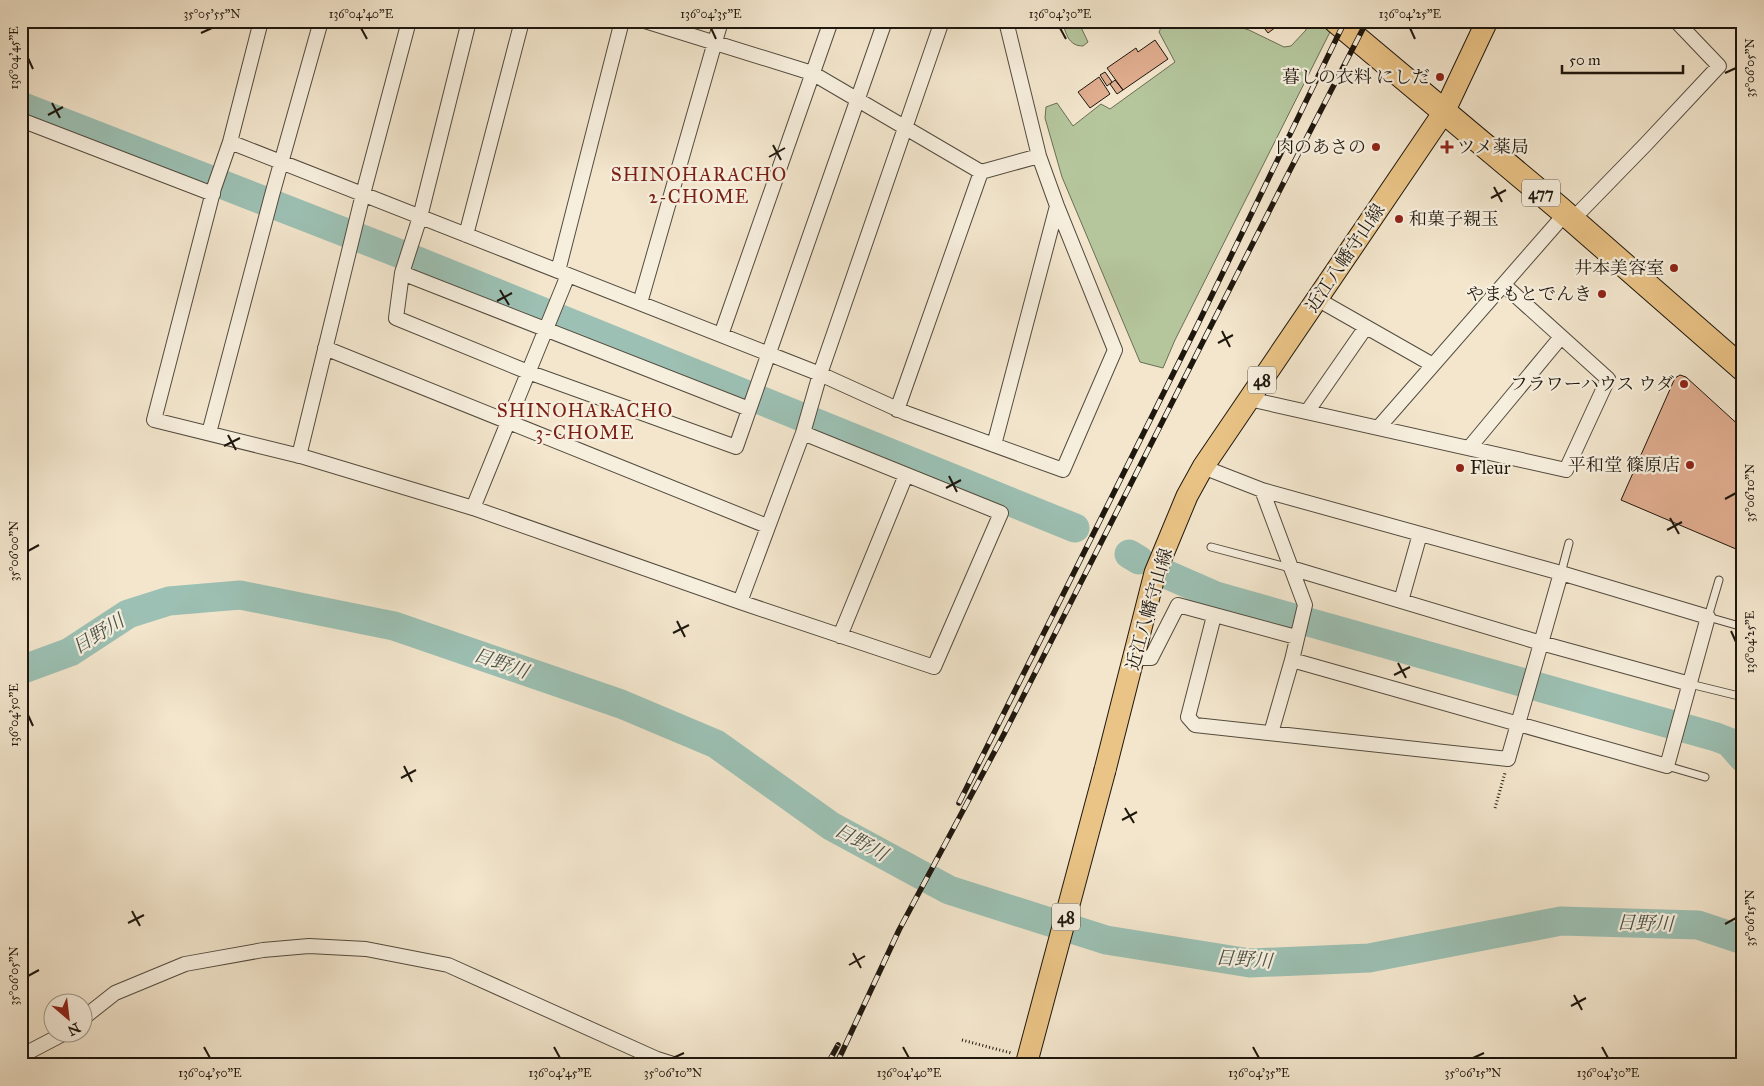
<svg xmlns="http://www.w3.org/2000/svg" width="1764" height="1086" font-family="'IM FELL Great Primer','Noto Serif JP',serif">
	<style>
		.green { fill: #b5c69d; stroke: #6a6e56 }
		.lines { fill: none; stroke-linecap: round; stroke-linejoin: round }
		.river { stroke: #9cc0b3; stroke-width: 29 }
		.building { fill: #e0ad8f; stroke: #1e170e }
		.lane-casing { stroke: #534b3e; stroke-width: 9 }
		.street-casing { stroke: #534b3e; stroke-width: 16 }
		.primary-casing { stroke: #1e170e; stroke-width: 23 }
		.highway-casing { stroke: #1e170e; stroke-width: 26 }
		.path { stroke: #1e170e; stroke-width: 3; stroke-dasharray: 1 2.5; stroke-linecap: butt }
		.lane { stroke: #f7efde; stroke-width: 7 }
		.street { stroke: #f7efde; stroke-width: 14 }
		.primary { stroke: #eac386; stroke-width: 21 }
		.highway { stroke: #eac386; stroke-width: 24 }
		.rail-casing { stroke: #1e170e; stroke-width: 5.5 }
		.rail { stroke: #f7efde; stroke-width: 4; stroke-dasharray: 11; stroke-linecap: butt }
		.primary-bridge-casing { stroke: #1e170e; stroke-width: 23; stroke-linecap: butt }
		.primary-bridge { stroke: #eac386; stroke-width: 21 }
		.ticks { fill: none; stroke: #1e170e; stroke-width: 2 }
		.poi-dot { fill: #8f2418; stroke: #f7efde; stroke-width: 2 }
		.labels { text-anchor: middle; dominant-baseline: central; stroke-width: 4.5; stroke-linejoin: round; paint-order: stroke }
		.shield { fill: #f7efde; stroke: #5f584c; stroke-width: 1 }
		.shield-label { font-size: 16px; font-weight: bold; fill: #1e170e }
		.poi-label { font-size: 18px; fill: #1e170e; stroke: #f7efde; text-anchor: end }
		.street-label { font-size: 18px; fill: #1e170e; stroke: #f7efde }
		.neighbourhood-label { font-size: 19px; letter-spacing: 1px; fill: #7a1f14; stroke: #f7efde }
		.water-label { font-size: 19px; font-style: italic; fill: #4a5248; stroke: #f7efde }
		.neatline { fill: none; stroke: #1e170e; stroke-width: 2 }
		.ticks-label { font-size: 12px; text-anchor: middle; fill: #1e170e }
	</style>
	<rect width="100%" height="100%" fill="#f3e6cd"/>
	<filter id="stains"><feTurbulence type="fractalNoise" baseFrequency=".004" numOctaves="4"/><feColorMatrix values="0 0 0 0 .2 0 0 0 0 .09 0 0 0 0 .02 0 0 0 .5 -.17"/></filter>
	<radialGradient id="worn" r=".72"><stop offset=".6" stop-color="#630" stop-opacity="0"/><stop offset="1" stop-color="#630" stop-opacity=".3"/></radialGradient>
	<!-- green -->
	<path class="green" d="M 1062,21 L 1078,21 L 1088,42 L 1083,46 C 1068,46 1066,33 1062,21 Z
		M 1164,21 L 1220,21 L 1249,30 L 1284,47 L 1291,46 L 1306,30 L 1306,21 L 1325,21 L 1330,32 L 1175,340 L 1163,368 L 1140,362 L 1062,177 L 1045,118 L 1046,107 L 1057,103 L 1073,126 L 1101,104 L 1110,109 L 1175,62 L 1159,32 Z"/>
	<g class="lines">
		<!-- river -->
		<path class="river" d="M 21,106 L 393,251 L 1075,528
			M 1129,554 L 1139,560
			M 1168,575 L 1216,596 L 1716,737 L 1729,742 L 1743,758
			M 21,670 L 70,652 L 128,614 L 169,601 L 240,595 L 394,626 L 621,704 L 716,744 L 831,826 L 949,890 L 1106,940 L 1250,963 L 1369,958 L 1561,921 L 1698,925 L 1743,940"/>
	</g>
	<!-- building -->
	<path class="building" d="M 1259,21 L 1284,21 L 1268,33 Z
		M 1155,40 L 1168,59 L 1123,90 L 1107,68 L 1136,48 L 1138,52 Z
		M 1105,72 L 1112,82 L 1107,86 L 1100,75 Z
		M 1099,77 L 1110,94 L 1090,108 L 1078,92 Z
		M 1115,80 L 1123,90 L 1117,94 L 1110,84 Z
		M 1680,375 L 1686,377 L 1743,429 L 1743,552 L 1621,500 L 1675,378 Z"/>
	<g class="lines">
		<defs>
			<path id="lane" d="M 1211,547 L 1290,568
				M 1561,573 L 1569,543
				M 1719,580 L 1708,617 L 1743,627
				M 1690,684 L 1743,697
				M 1667,766 L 1705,777"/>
			<path id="street" d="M 261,21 L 230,142 L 214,188 L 154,420 L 304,457 L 473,508 L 740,602 L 934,667 L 1001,513 L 803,433
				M 469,21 L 420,217 L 402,273 L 396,318 L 528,372 L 736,447 L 885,21
				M 645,21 L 812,73 L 981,172 L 1039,156
				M 21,120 L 213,194
				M 230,142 L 820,374 L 906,413 L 1063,470 L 1115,350 L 1057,206 L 1039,156 L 1006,21
				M 1572,220 L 1646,144 L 1719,66 L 1676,21
				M 466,235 L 522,21
				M 558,271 L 622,21
				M 402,273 L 749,409
				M 1317,299 L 1433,365
				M 640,303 L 721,21
				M 721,335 L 831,21
				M 325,348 L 767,526
				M 1249,399 L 1566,470 L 1608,379 L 1504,285
				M 897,410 L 981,172
				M 1307,412 L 1366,327
				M 1378,428 L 1565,214
				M 209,433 L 272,195 L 321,21
				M 994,445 L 1057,206
				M 1469,448 L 1561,337
				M 299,456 L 363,194 L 409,21
				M 1203,467 L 1262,490 L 1561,573 L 1708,617 L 1667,766 L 1292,660 L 1305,605 L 1262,490
				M 473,508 L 568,275
				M 1291,568 L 1541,643 L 1690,684
				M 1401,601 L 1420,534
				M 740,602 L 803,433 L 820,374 L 942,21
				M 1214,616 L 1188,717 L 1195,725 L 1508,759 L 1561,573
				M 840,636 L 906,475
				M 1134,658 L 1151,658 L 1178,605 L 1296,637
				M 1271,733 L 1292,660
				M 82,1019 L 115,993 L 185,964 L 263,950 L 309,946 L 366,949 L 448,965 L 657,1059 L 676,1065
				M 21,1056 L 63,1034
				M 733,1065 L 743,1065"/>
			<path id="primary" d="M 1105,770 L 1155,573 L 1187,496 L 1203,467 L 1444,112 L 1487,21"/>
			<path id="highway" d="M 1336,21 L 1559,208 L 1743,369"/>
		</defs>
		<!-- lane casing -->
		<use href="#lane" class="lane-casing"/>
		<!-- street casing -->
		<use href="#street" class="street-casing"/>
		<!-- primary casing -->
		<use href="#primary" class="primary-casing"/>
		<!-- highway casing -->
		<use href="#highway" class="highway-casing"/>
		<!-- path -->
		<path class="path" d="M 1495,808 L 1505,773
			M 962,1040 L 1011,1053
			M 1046,1062 L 1055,1065"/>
		<!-- lane -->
		<use href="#lane" class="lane"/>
		<!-- street -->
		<use href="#street" class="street"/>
		<!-- primary -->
		<use href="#primary" class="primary"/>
		<!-- highway -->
		<use href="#highway" class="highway"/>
		<defs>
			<path id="rail" d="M 959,803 L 1196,328 L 1345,21
				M 827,1065 L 838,1045
				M 836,1065 L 899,930 L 1004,734 L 1288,174 L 1367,21"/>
		</defs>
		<!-- rail casing -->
		<use href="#rail" class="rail-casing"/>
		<!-- rail -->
		<use href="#rail" class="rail"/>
		<defs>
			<path id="primary-bridge" d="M 1026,1065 L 1105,770"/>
		</defs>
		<!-- primary-bridge casing -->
		<use href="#primary-bridge" class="primary-bridge-casing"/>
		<!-- primary-bridge -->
		<use href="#primary-bridge" class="primary-bridge"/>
	</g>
	<!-- ticks -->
	<path class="ticks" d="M 361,28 L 367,39M 711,28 L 716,39M 1060,28 L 1066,39M 1410,28 L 1415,39M 201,33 L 212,28M 28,58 L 33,69M 1725,73 L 1736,68M 52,103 L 60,118M 48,115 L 63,107M 773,145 L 781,160M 769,157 L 785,148M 1494,187 L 1502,202M 1491,198 L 1506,190M 500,290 L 509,305M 497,301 L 512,293M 1222,331 L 1230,347M 1218,343 L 1233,335M 228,435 L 236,450M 224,446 L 240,438M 949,476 L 957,492M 946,488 L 961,480M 1725,499 L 1736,493M 1670,518 L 1679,534M 1667,530 L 1682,522M 28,551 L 39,545M 677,621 L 685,637M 1731,631 L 1736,642M 673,633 L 689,625M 1398,663 L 1406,678M 1394,675 L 1410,667M 28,715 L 33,726M 404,766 L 412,782M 401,778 L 416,770M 1125,808 L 1134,823M 1122,820 L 1137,812M 132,911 L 140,926M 128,923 L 144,915M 1725,924 L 1736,918M 853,953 L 861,968M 849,965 L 865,956M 28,976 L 39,970M 1574,995 L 1582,1010M 1571,1006 L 1586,998M 204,1047 L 210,1058M 554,1047 L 560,1058M 903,1047 L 909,1058M 1253,1047 L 1259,1058M 1602,1047 L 1608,1058M 673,1058 L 684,1053M 1473,1058 L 1484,1053"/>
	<!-- markers -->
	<g class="poi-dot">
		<circle cx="1440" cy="77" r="5"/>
		<circle cx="1376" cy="147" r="5"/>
		<path d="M1444.5 139.5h5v5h5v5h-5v5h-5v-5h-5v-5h5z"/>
		<circle cx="1399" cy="219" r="5"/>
		<circle cx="1674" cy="268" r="5"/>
		<circle cx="1602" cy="294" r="5"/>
		<circle cx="1684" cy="384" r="5"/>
		<circle cx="1690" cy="465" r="5"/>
		<circle cx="1460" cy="468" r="5"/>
	</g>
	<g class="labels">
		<!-- shield labels -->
		<g class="shield">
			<rect x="1522" y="179.5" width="38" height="27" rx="4"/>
			<rect x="1248" y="366.5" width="28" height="27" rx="4"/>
			<rect x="1052" y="903.5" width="28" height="27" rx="4"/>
		</g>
		<g class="shield-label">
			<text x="1541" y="193">477</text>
			<text x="1262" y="380">48</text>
			<text x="1066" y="917">48</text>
		</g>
		<!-- poi labels -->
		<g class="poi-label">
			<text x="1430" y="77">暮しの衣料 にしだ</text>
			<text x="1366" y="147">肉のあさの</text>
			<text x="1457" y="147" text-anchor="start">ツメ薬局</text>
			<text x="1409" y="219" text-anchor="start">和菓子親玉</text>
			<text x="1664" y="268">井本美容室</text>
			<text x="1592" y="294">やまもとでんき</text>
			<text x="1674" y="384">フラワーハウス ウダ</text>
			<text x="1680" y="465">平和堂 篠原店</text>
			<text x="1470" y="468" text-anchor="start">Fleur</text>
		</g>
		<!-- street labels -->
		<g class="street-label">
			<text transform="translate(1345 258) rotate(-56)">近江八幡守山線</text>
			<text transform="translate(1149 609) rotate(-74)">近江八幡守山線</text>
		</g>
		<!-- neighbourhood labels -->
		<g class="neighbourhood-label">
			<text x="699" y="174">SHINOHARACHO<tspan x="699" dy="22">2-CHOME</tspan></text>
			<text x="585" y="410">SHINOHARACHO<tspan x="585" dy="22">3-CHOME</tspan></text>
		</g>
		<!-- water labels -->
		<g class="water-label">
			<text transform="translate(98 634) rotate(-32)">日野川</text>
			<text transform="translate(501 663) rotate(19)">日野川</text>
			<text transform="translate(861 842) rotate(29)">日野川</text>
			<text transform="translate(1645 923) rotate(2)">日野川</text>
			<text transform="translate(1244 959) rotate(4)">日野川</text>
		</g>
	</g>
	<!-- margin -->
	<rect width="1764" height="1086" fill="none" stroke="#f3e6cd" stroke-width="55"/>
	<!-- north arrow -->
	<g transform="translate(68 1018) rotate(152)"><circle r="24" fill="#f7efde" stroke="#a0998b"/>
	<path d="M0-4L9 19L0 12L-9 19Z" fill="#8f2418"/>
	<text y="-8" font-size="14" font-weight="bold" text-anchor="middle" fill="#1e170e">N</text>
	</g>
	<!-- scale -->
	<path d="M1562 65v8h121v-8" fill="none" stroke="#1e170e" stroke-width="2.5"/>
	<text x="1569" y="65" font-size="15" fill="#1e170e" stroke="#f7efde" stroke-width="4" paint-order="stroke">50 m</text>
	<rect x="28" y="28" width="1708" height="1030" class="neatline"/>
	<g class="ticks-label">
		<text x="212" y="18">35°05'55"N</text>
		<text x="361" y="18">136°04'40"E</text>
		<text x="711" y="18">136°04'35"E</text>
		<text x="1060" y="18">136°04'30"E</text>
		<text x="1410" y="18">136°04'25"E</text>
		<text transform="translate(14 58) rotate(-90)" y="4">136°04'45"E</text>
		<text transform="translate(1750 68) rotate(-90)" y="4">35°06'05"N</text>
		<text transform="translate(1750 493) rotate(-90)" y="4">35°06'10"N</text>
		<text transform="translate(14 551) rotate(-90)" y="4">35°06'00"N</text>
		<text transform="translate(1750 642) rotate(-90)" y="4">136°04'25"E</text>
		<text transform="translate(14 715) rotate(-90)" y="4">136°04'50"E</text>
		<text transform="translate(1750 918) rotate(-90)" y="4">35°06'15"N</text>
		<text transform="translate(14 976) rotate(-90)" y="4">35°06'05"N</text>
		<text x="210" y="1077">136°04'50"E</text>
		<text x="560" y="1077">136°04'45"E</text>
		<text x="673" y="1077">35°06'10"N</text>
		<text x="909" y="1077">136°04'40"E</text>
		<text x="1259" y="1077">136°04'35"E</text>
		<text x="1473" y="1077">35°06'15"N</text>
		<text x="1608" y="1077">136°04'30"E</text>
	</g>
	<rect width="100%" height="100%" filter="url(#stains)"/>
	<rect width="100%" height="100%" fill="url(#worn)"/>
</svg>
